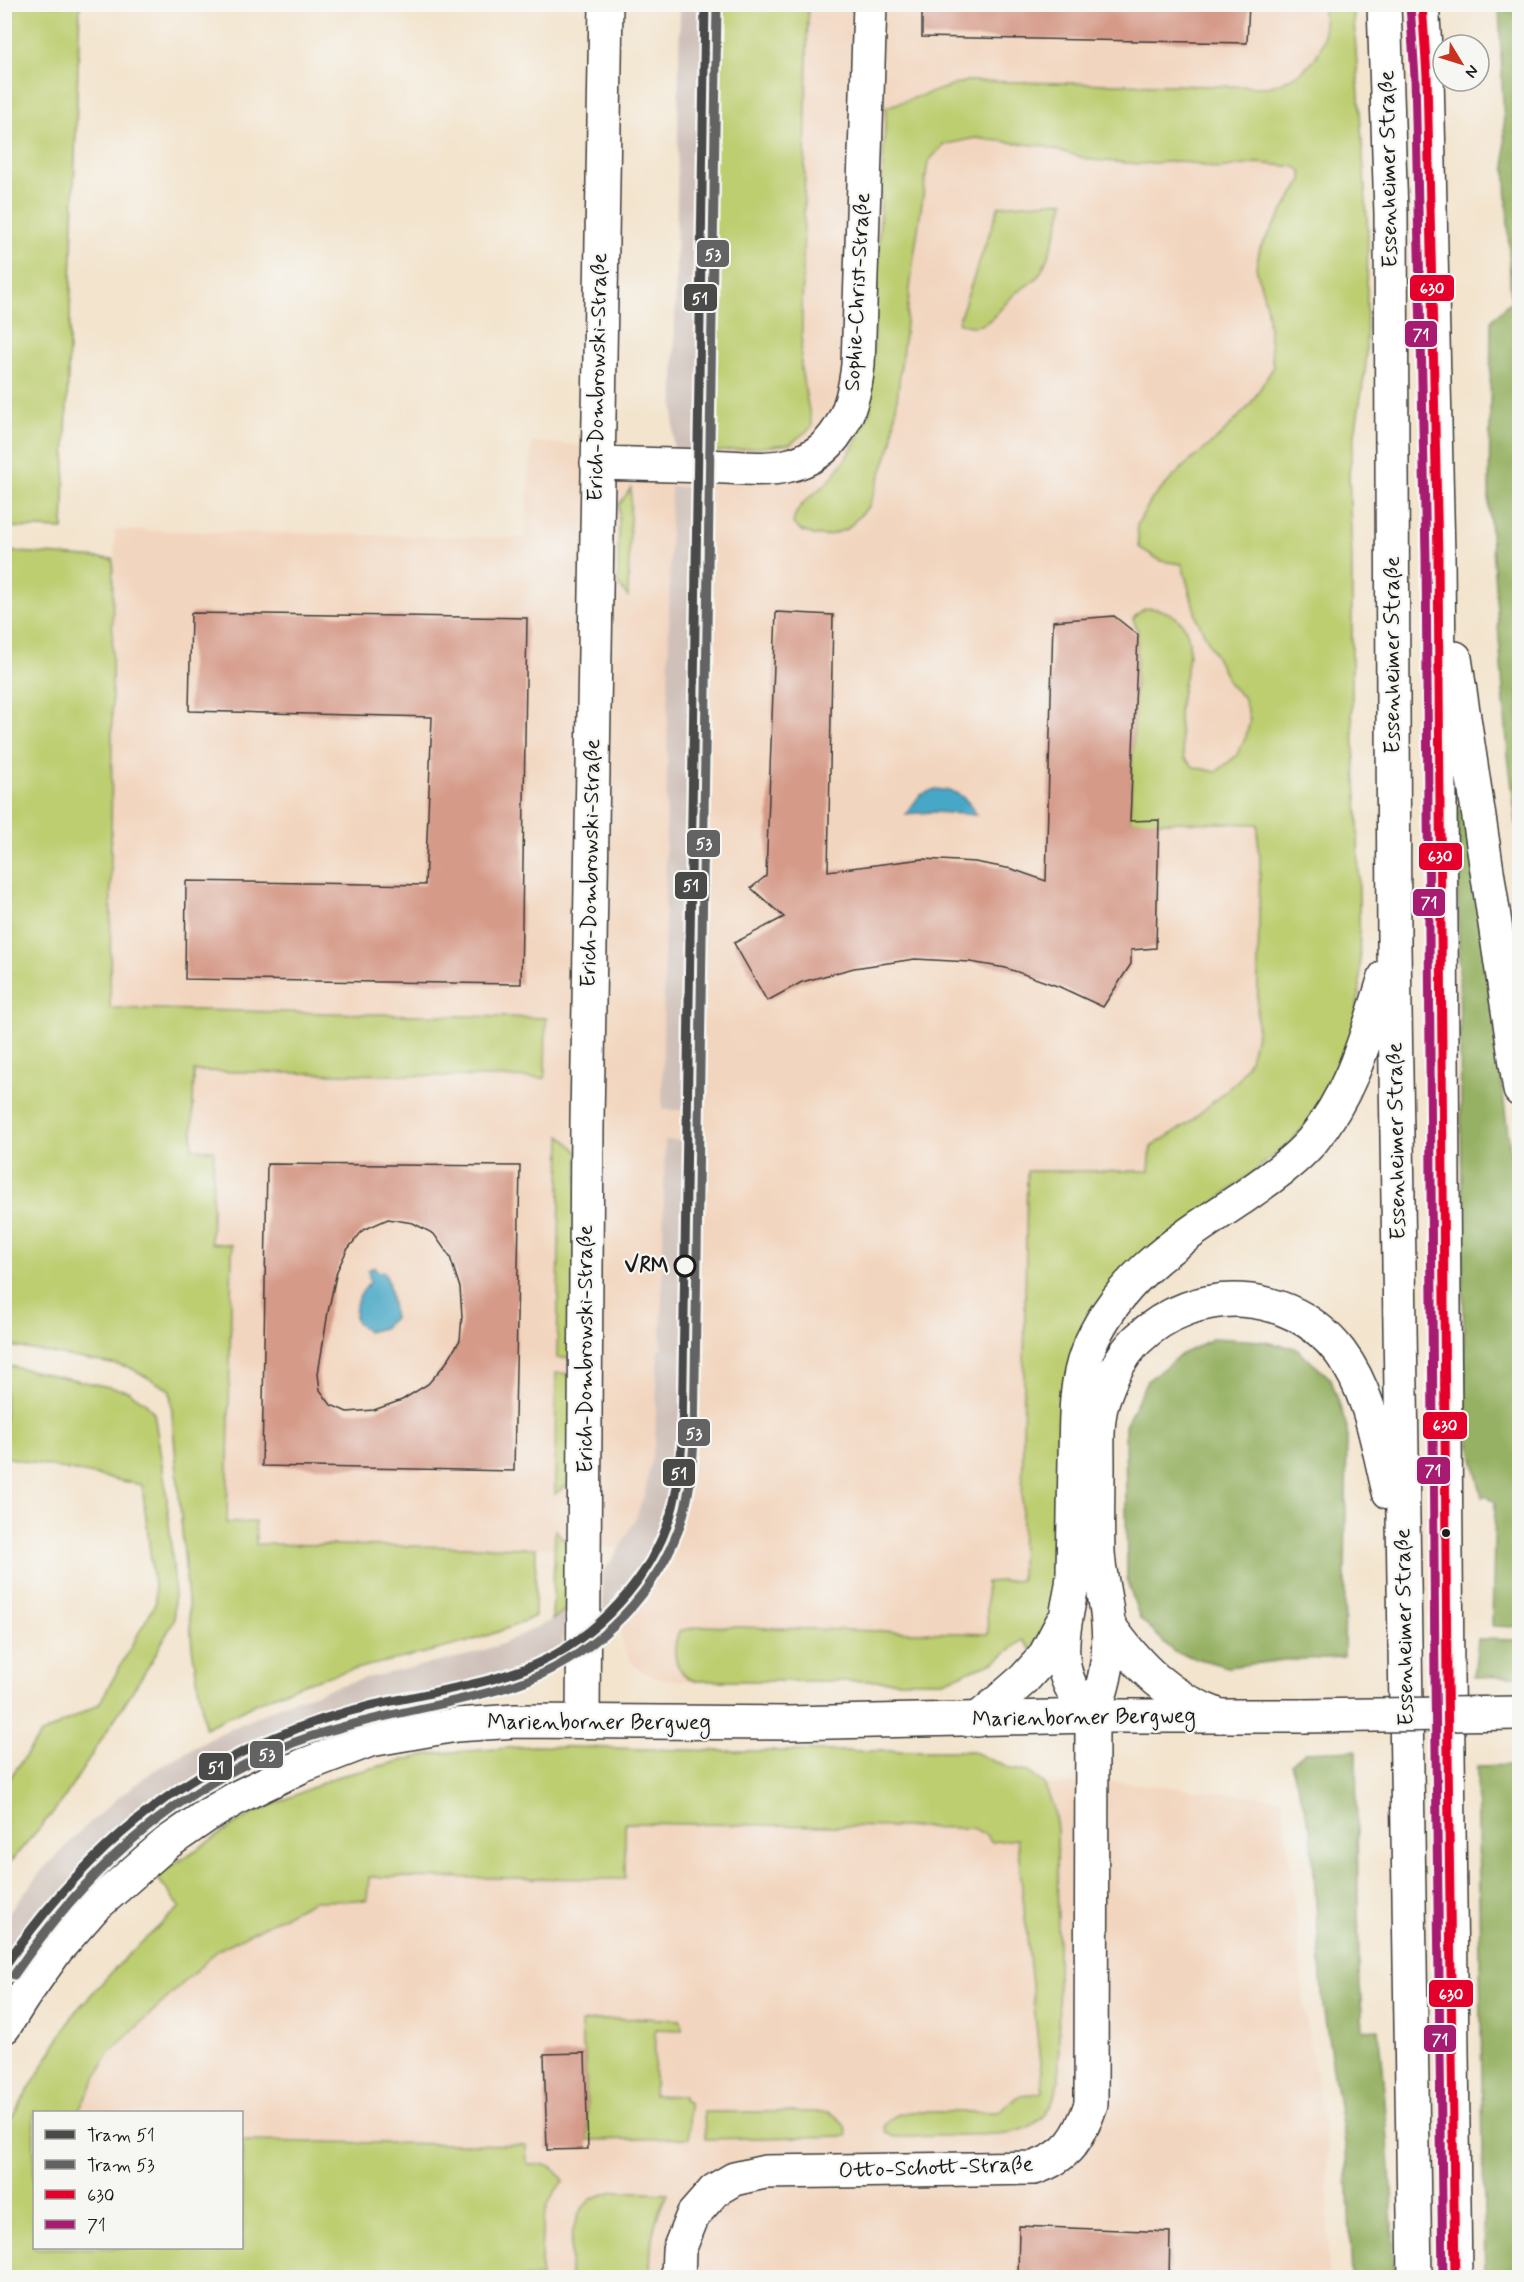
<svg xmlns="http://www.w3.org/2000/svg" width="1524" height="2282" font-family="Mynerve,sans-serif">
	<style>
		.built { fill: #f2d5be }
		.industrial { fill: #cfc1ba }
		.green { fill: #bdce71; stroke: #6c7546; stroke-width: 1.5 }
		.forest { fill: #96b163; stroke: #596640; stroke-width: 1.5 }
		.water { fill: #47a7c6; stroke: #326271; stroke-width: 1.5 }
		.building { fill: #d59a88; fill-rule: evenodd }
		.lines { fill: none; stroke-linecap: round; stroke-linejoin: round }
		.minor-casing { stroke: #3c3a37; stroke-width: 36 }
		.tertiary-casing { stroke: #3c3a37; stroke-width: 36 }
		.secondary-casing { stroke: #3c3a37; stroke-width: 36 }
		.minor { stroke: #fff; stroke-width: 33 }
		.tertiary { stroke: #fff; stroke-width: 33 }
		.secondary { stroke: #fff; stroke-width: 33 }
		.tertiary-bridge-casing { stroke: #3c3a37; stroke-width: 36; stroke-linecap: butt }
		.tertiary-bridge { stroke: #fff; stroke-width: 33 }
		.bus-1-casing { stroke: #f6f6f2; stroke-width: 14 }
		.bus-2-casing { stroke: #f6f6f2; stroke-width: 14 }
		.bus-1 { stroke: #e4002b; stroke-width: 9 }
		.bus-2 { stroke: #a71b71; stroke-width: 9 }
		.tram-1-casing { stroke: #f6f6f2; stroke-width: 14 }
		.tram-2-casing { stroke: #f6f6f2; stroke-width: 14 }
		.tram-1 { stroke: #4a4a49; stroke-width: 9 }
		.tram-2 { stroke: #646363; stroke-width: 9 }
		.stop-dot { fill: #f6f6f2; stroke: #1c1c1c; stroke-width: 3 }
		.bus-dot { fill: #1c1c1c; stroke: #f6f6f2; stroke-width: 2 }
		.labels { text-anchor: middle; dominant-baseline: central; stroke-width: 4.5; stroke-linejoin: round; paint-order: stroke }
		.street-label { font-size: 22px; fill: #1c1c1c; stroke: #f6f6f2 }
		.stop-label { font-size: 22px; font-weight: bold; fill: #1c1c1c; stroke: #f6f6f2; text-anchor: end }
		.line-badge { stroke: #f6f6f2; stroke-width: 2 }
		.badge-label { font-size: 16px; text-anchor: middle; font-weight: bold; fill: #fff }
	</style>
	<rect width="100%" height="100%" fill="#f6f6f2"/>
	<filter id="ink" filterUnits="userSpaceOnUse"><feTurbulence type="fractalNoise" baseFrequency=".0167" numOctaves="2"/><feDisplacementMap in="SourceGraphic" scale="12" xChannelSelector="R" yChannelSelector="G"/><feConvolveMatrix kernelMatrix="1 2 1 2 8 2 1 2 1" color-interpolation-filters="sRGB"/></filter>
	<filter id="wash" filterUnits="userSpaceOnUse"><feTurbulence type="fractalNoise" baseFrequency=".008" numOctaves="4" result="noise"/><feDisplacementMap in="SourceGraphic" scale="24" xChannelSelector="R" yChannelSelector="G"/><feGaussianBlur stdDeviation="1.35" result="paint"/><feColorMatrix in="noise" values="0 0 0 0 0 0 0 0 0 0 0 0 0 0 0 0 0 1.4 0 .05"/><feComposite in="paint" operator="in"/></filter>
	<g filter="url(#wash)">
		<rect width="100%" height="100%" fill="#f3e4cd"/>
		<!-- built -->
		<path class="built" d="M 808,5 L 1353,5 L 1368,233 L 1366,364 L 1349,473 L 1352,562 L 1352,711 L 1358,815 L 1360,988 L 1114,1283 L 1031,1650 L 1023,1640 L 994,1662 L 896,1680 L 688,1681 L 658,1679 L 643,1672 L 631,1662 L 623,1647 L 621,1632 L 616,1547 L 536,1548 L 255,1544 L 190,1545 L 194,1071 L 545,1078 L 546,1018 L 110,1008 L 115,530 L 525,538 L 532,442 L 683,452 L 790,444 L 812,428 L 801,369 Z
			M 1120,1782 L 1283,1799 L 1304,2005 L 1328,2150 L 1328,2277 L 5,2278 L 34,2248 L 242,2248 L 242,2112 L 41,2112 L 83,2037 L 369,1839 L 1003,1786 Z"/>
		<!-- industrial -->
		<path class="industrial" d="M 680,5 L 714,5 L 706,453 L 673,451 Z
			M 671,487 L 705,487 L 695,1110 L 662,1110 Z
			M 665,1140 L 691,1140 L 690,1424 L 688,1467 L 675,1527 L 661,1554 L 638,1592 L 605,1628 L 601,1574 L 619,1550 L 637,1515 L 645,1492 L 655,1441 L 658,1350 L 661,1349 Z
			M 567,1609 L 560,1662 L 547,1675 L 523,1689 L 488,1699 L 423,1705 L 382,1713 L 339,1725 L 301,1741 L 180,1810 L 133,1844 L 93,1880 L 55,1920 L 19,1966 L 5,1990 L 5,1918 L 42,1870 L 83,1829 L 120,1796 L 153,1771 L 217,1735 L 289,1702 L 357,1680 L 469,1655 L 502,1644 L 552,1620 Z"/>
		<!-- green -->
		<path class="green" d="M 5,4 L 80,5 L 63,529 L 5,527 Z
			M 714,5 L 808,5 L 801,369 L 812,427 L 790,444 L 706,453 Z
			M 1322,5 L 1353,5 L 1368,233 L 1366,364 L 1349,473 L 1352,562 L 1352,711 L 1358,815 L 1360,988 L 1351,1042 L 1328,1097 L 1292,1141 L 1114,1283 L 1066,1561 L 1053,1614 L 1031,1650 L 1023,1640 L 994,1662 L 943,1681 L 695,1681 C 674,1673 671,1651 679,1631 L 703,1626 L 988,1634 L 986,1582 L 1021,1580 L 1027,1171 L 1149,1171 L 1151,1147 L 1189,1123 L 1239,1079 L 1251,1056 L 1257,1032 L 1260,856 L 1258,849 L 1258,824 L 1130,821 L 1138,632 L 1133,619 C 1142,608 1147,606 1161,610 C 1212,626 1178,681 1179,716 C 1179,730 1182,744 1184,758 L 1194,767 L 1216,772 L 1236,756 L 1246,737 L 1250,720 L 1243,697 L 1230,685 L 1197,619 L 1182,564 L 1161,561 L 1139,547 L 1137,525 L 1152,499 L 1183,467 L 1219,437 L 1250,405 L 1273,368 L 1267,310 L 1256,267 L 1260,248 L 1302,180 L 1302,172 L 1296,167 L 1257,163 L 1218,169 L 1180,161 L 1140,164 L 1092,160 L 1042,146 L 975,138 L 943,145 L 928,162 L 913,263 L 892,442 L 875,490 L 869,506 L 847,529 L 826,536 L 814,535 L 802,531 L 793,524 C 796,500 821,493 834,475 C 850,455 861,434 870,410 L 886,107 L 967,81 L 1268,87 C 1295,79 1320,65 1324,34 C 1325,24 1323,14 1322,5 Z
			M 1064,201 C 1061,219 1049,260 1039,275 C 1033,283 1025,286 1017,292 C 998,307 989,337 958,322 L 999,206 Z
			M 631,488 L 628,597 L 618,584 L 619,505 Z
			M 5,551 L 113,559 L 110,1008 L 546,1018 L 545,1078 L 194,1071 L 192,1149 L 214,1150 L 211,1243 L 232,1245 L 227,1523 L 255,1522 L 256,1544 L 536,1548 L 535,1616 C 468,1650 390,1657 319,1679 C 279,1691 242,1710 205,1728 L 192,1647 L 170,1390 L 129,1367 L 5,1345 Z
			M 561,1135 L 578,1152 L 573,1358 L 557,1358 Z
			M 5,1365 L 128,1391 L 146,1403 L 154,1413 L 166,1489 L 174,1579 L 174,1620 L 153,1659 L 61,1803 L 5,1868 L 5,1785 L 40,1735 L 99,1704 L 156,1602 L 142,1485 L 5,1457 Z
			M 556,1373 L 574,1374 L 572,1481 L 555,1494 Z
			M 555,1530 L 571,1546 L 567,1609 L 552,1620 Z
			M 534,1746 L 725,1751 L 971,1751 L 1011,1769 L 1028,1772 L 1044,1784 L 1053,1806 L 1057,1829 L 1059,2080 C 1049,2137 1010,2134 963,2135 C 940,2136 917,2137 894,2137 L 886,2133 L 885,2126 C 892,2115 898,2114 910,2112 L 998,2112 L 1017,2097 L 1043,2092 L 1017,1839 L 992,1842 L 986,1835 L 972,1828 L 625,1823 L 625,1879 L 369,1877 L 367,1900 L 313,1901 L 218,1950 L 109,2053 L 78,2112 L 34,2112 L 34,2248 L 242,2248 L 242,2141 L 526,2145 L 527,2164 C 544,2163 555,2166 564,2181 C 537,2207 542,2242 541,2277 L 5,2277 L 5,2129 L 75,2012 L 126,1957 L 180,1907 L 156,1876 L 248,1816 L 336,1777 L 429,1754 Z
			M 644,2018 L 681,2020 L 682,2030 L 655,2029 L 654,2095 L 683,2096 L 683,2100 L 689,2103 L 689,2138 L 588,2140 L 585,2053 L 582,2043 L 581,2023 L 600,2020 Z
			M 704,2112 L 828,2112 C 839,2117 846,2123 847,2136 L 705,2139 Z
			M 615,2191 L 668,2193 C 652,2220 650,2246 650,2277 L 570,2277 C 571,2252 568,2220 589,2201 C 595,2196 607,2193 615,2191 Z"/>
		<!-- forest -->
		<path class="forest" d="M 1499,5 L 1520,5 L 1519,845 L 1508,755 L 1489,507 L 1491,320 L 1511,301 Z
			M 1460,803 L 1467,807 L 1519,1221 L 1519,1627 L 1492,1626 L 1495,1502 L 1487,1496 L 1482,1498 L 1465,1423 L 1457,807 Z
			M 1214,1338 L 1260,1341 L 1295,1348 L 1331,1379 L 1347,1427 L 1344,1657 L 1284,1660 L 1228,1667 L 1174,1652 L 1140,1618 L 1127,1581 L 1125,1426 L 1147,1381 L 1182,1354 Z
			M 1478,1639 L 1519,1640 L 1519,1676 L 1474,1677 Z
			M 1356,1750 L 1359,1970 L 1363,2030 L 1378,2029 C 1387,2112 1393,2194 1394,2277 L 1352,2277 L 1346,2150 L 1323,2006 L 1311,1830 L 1291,1764 L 1305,1752 Z
			M 1519,1765 L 1519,2277 L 1485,2277 L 1477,1766 Z"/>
		<!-- water -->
		<path class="water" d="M 935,789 C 956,790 967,796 976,815 L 933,812 L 906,814 L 920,795 Z
			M 374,1267 L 379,1272 L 383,1271 C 390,1278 392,1306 394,1318 L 383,1328 L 367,1332 L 355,1320 C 355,1298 358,1298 370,1282 L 368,1270 Z"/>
		<g id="blocks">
			<!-- building -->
			<path class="building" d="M 922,4 L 1249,4 L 1247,43 L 922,37 Z
				M 776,612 L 833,615 L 828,871 L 922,859 L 975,862 L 1012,869 L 1046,881 L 1053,621 L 1114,616 L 1138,635 L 1130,821 L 1159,820 L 1156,948 L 1131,950 L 1131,964 L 1103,1007 L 1060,987 L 1006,968 L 970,962 L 915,959 L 854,968 L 802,982 L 767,1001 L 734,943 L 784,917 L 751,888 L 766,876 Z
				M 191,613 L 527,618 L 521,984 L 185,979 L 186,881 L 425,885 L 432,717 L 189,711 Z
				M 267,1164 L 520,1166 L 514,1471 L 262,1466 ZM 388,1219 L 413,1223 L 434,1234 L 450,1257 L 460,1288 L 462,1316 L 460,1340 L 446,1363 L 428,1384 L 402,1400 L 374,1410 L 347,1412 L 331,1405 L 320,1390 L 318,1374 L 328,1312 L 337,1271 L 347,1250 L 363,1230 Z
				M 585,2053 L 588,2149 L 547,2150 L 544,2054 Z
				M 1019,2226 L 1170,2232 L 1169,2277 L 1018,2277 Z"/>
		</g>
	</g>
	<g filter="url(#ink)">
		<use href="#blocks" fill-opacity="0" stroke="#3c3a37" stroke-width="1.5"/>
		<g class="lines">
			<defs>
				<path id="minor" d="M 597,463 C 634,464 671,465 708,466 C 733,467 762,471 786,466 C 837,455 853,412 858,365 L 870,4
					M 583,1721 L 587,1121 L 606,4
					M 678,2278 L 679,2250 L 693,2215 L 715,2190 L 734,2179 L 765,2172 L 1034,2168 C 1068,2157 1080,2137 1091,2104 L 1092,1716"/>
				<path id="tertiary" d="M 4,2027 L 23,1997 L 57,1949 L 94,1907 L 167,1843 L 206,1816 L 240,1796 L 302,1766 L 370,1740 L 456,1725 L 516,1721 L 788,1723 L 1092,1716 L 1304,1716"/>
				<path id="secondary" d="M 1384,4 L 1391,214 L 1394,946 L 1415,2278
					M 1422,4 L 1427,76 L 1438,556 L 1447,1677 L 1455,2278
					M 1455,658 L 1520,1090
					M 1385,977 C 1366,1036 1353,1091 1312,1141 C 1293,1163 1266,1181 1242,1198 C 1179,1240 1116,1278 1087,1352 C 1074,1386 1076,1423 1075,1459 C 1074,1497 1074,1534 1073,1572 C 1073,1586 1069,1599 1067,1612 C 1058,1657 1061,1683 1092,1716 C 1105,1686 1111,1657 1108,1624 C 1107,1600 1099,1576 1098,1552 C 1097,1523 1098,1494 1098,1466 C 1098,1443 1096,1416 1105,1394 C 1112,1374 1122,1355 1137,1340 C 1196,1283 1290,1287 1340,1352 C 1371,1393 1377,1444 1389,1492
					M 1108,1624 C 1139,1668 1168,1697 1220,1716
					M 977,1720 L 1024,1679 L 1044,1657 L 1062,1623"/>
			</defs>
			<!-- minor casing -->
			<use href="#minor" class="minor-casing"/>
			<!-- tertiary casing -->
			<use href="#tertiary" class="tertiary-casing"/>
			<!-- secondary casing -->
			<use href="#secondary" class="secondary-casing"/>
			<!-- minor -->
			<use href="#minor" class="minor"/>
			<!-- tertiary -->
			<use href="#tertiary" class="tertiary"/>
			<!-- secondary -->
			<use href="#secondary" class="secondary"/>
			<defs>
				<path id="tertiary-bridge" d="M 1304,1716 L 1520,1713"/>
			</defs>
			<!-- tertiary-bridge casing -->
			<use href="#tertiary-bridge" class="tertiary-bridge-casing"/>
			<!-- tertiary-bridge -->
			<use href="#tertiary-bridge" class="tertiary-bridge"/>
			<defs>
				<path id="bus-1" d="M 1422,4 L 1427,76 L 1438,556 L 1447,1677 L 1455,2278"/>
				<path id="bus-2" d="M 1410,5 L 1415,77 L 1426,556 L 1435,1677 L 1443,2278"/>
			</defs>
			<!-- bus-1 casing -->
			<use href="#bus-1" class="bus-1-casing"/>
			<!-- bus-2 casing -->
			<use href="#bus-2" class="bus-2-casing"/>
			<!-- bus-1 -->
			<use href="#bus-1" class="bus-1"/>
			<!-- bus-2 -->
			<use href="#bus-2" class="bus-2"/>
			<defs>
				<path id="tram-1" d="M 4,1967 C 74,1866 158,1787 273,1738 C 306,1724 339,1713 374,1705 C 423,1694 473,1687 521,1670 C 586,1647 643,1590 667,1526 C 677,1499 680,1469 682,1440 L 705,4"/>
				<path id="tram-2" d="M 14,1975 C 83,1874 164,1798 278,1749 C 356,1716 435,1710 514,1685 C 587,1661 650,1603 678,1531 C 689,1502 692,1471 694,1440 L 717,4"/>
			</defs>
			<!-- tram-1 casing -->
			<use href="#tram-1" class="tram-1-casing"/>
			<!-- tram-2 casing -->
			<use href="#tram-2" class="tram-2-casing"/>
			<!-- tram-1 -->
			<use href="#tram-1" class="tram-1"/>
			<!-- tram-2 -->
			<use href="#tram-2" class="tram-2"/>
		</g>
	</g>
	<!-- markers -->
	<circle class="stop-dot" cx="685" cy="1266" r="10"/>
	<circle class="bus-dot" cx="1446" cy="1533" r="5"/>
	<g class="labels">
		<!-- street labels -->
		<g class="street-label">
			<text transform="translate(1389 169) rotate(-91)">Essenheimer Straße</text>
			<text transform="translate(858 292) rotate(-87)">Sophie-Christ-Straße</text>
			<text transform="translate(598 377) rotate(-89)">Erich-Dombrowski-Straße</text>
			<text transform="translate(1393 655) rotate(-90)">Essenheimer Straße</text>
			<text transform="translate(591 863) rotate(-89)">Erich-Dombrowski-Straße</text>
			<text transform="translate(1397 1141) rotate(-91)">Essenheimer Straße</text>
			<text transform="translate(586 1349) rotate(-90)">Erich-Dombrowski-Straße</text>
			<text transform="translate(1405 1627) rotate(-91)">Essenheimer Straße</text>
			<text transform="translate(1084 1718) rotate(-1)">Marienborner Bergweg</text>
			<text x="599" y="1723">Marienborner Bergweg</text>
			<text transform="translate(936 2168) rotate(-2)">Otto-Schott-Straße</text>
		</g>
		<!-- stop labels -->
		<g class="stop-label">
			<text x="669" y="1266">VRM</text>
		</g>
	</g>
	<g class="line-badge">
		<rect x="696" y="239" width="34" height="29" rx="6" fill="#646363"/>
		<rect x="1409" y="274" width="46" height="28" rx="6" fill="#e4002b"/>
		<rect x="683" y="283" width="35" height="29" rx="6" fill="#4a4a49"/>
		<rect x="1404" y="320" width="34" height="28" rx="6" fill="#a71b71"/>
		<rect x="686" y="829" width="35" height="29" rx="6" fill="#646363"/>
		<rect x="1418" y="842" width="45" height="29" rx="6" fill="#e4002b"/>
		<rect x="674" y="871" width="34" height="29" rx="6" fill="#4a4a49"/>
		<rect x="1412" y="888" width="34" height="29" rx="6" fill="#a71b71"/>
		<rect x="1422" y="1411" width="46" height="29" rx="6" fill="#e4002b"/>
		<rect x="677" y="1418" width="34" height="29" rx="6" fill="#646363"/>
		<rect x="1416" y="1456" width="35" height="29" rx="6" fill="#a71b71"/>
		<rect x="662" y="1458" width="34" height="29" rx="6" fill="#4a4a49"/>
		<rect x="249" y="1740" width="35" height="29" rx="6" fill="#646363"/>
		<rect x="198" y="1752" width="35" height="29" rx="6" fill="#4a4a49"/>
		<rect x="1428" y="1979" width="46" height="29" rx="6" fill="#e4002b"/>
		<rect x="1423" y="2024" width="34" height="29" rx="6" fill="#a71b71"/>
	</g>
	<g class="badge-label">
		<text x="713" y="260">53</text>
		<text x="1432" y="294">630</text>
		<text x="700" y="304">51</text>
		<text x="1421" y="340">71</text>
		<text x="704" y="849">53</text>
		<text x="1440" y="862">630</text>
		<text x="691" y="891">51</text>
		<text x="1429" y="908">71</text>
		<text x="1445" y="1431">630</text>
		<text x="694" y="1439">53</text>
		<text x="1433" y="1476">71</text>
		<text x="679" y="1479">51</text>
		<text x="267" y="1760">53</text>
		<text x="216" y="1773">51</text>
		<text x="1451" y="2000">630</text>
		<text x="1440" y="2045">71</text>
	</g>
	<!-- margin -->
	<rect width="1524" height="2282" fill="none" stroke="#f6f6f2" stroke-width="24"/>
	<!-- legend -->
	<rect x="33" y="2111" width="210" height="138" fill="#f6f6f2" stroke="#9f9f9c" stroke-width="1.5"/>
	<rect x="45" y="2130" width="30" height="9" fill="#4a4a49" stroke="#9f9f9c" stroke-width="1.5"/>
	<text x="87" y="2141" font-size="18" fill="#1c1c1c">Tram 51</text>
	<rect x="45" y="2160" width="30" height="9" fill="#646363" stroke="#9f9f9c" stroke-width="1.5"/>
	<text x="87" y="2171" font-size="18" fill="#1c1c1c">Tram 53</text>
	<rect x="45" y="2190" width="30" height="9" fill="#e4002b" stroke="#9f9f9c" stroke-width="1.5"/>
	<text x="87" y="2201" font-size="18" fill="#1c1c1c">630</text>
	<rect x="45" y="2220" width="30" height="9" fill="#a71b71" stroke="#9f9f9c" stroke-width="1.5"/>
	<text x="87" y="2231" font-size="18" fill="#1c1c1c">71</text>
	<!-- north arrow -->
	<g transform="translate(1461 63) rotate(128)"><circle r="28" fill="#f6f6f2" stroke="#9f9f9c" stroke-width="1.5"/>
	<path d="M0-4.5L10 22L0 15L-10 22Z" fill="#c8321e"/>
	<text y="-9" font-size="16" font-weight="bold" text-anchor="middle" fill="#1c1c1c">N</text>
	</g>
</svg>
